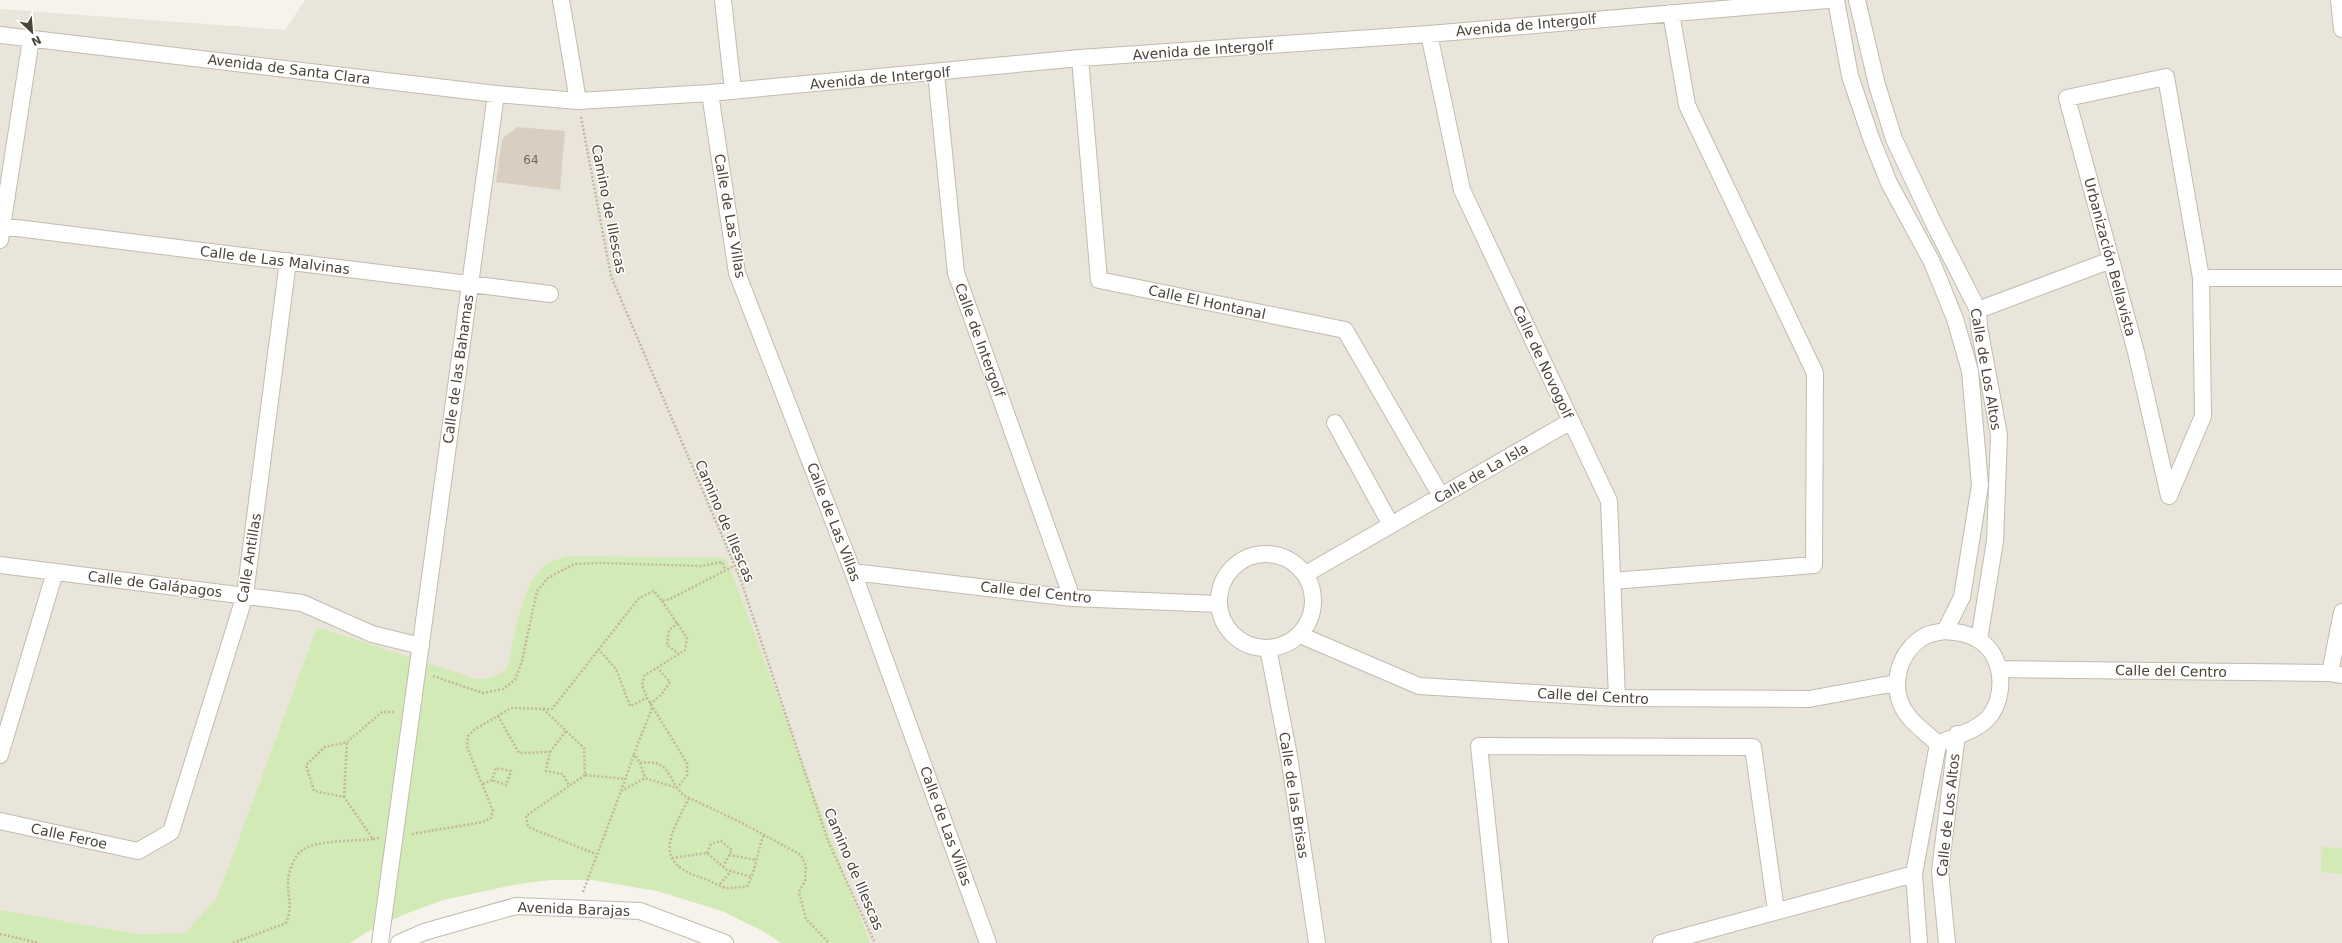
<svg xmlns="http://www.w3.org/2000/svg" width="2342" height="943" font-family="'DejaVu Sans',sans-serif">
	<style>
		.residential { fill: #eae5da }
		.green { fill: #d2eab5 }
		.building { fill: #d8cfc1 }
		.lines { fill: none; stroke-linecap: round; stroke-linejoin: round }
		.street-casing { stroke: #c2bbae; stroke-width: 18 }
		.path { stroke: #c4b79f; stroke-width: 2.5; stroke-dasharray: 2 2; stroke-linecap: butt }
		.street { stroke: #fff; stroke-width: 16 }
		.labels { text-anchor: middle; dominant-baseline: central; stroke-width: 3; stroke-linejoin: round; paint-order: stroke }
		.number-label { font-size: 12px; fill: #6e675b }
		.street-label { font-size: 14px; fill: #4b4439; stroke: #fff }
	</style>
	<rect width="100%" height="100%" fill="#f6f3ec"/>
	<!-- residential -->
	<path class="residential" d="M 305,0 L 2342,0 L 2342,943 L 868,943 L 510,674 L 488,689 L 317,627 L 217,899 L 185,933 L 139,934 L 0,910 L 0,9 L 285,30 Z"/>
	<!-- green -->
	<path class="green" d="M 566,556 L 726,558 L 870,943 L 781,943 L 763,931 L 722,911 L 657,891 L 592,880 L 552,880 L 518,884 L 443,900 L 408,913 L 367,932 L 350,943 L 0,943 L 0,910 L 139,934 L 185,933 L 217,898 L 317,627 L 473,678 C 487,680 496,678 507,668 C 515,638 520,587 544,566 C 549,561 560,559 566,556 Z
		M 2322,847 L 2342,848 L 2342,874 L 2321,872 Z"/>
	<!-- building -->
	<path class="building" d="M 517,127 L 565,131 L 560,190 L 496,182 L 502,139 Z"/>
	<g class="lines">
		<defs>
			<path id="street" d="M 561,0 L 578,101
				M 723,0 L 733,91
				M 1836,0 L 1850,76 L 1871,138 L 1889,183 L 1932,262 L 1955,319 L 1970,371 L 1980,485 L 1962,597 L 1945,631
				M 1857,0 L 1877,85 L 1894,139 L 1934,224 L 1978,310 L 1979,327 L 1999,435 L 1995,541 L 1979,640
				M 2339,0 L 2342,29
				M 1429,34 L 1462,190 L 1609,501 L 1617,698
				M 0,35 L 496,94 L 578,101 L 710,93 L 1080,58 L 1429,34 L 1828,0
				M 1080,58 L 1099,280 L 1345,330 L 1441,496
				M 936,73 L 956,273 L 1072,598
				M 2166,77 L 2201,278 L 2203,416 L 2169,496 L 2136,352 L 2067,98 Z
				M 710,93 L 737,273 L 853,572 L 988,943
				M 0,226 L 550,294
				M 0,240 L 31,39
				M 2201,278 L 2342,278
				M 1978,310 L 2111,260
				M 1335,423 L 1391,525
				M1219 601a47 47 0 1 1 94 0a47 47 0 1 1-94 0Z
				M 0,565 L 302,603 L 372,634 L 421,646
				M 853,572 L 1072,598 L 1218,604
				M 1306,574 L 1571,421
				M 1612,581 L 1814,565 L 1815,373 L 1687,105 L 1671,13
				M 1945,631 C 1957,632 1967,633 1977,639 C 2004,654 2007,694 1989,717 C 1977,731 1954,736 1938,744 C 1929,735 1917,727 1909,717 C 1887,691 1897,650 1927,635 C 1932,633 1939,632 1945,631 Z
				M 1300,635 L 1419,686 L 1617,698 L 1809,699 L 1896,683
				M 1268,648 L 1289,756 L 1317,943
				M 1999,669 L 2330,673 L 2342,675
				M 2330,673 L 2342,612
				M 0,755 L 55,572
				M 0,821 L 138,851 L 171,832 L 245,595 L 288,261
				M 380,943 L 496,94
				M 399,943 L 424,932 L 516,906 L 640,911 L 725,943
				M 1500,943 L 1479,746 L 1753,747 L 1776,911
				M 1661,943 L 1914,874
				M 1919,943 L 1914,874 L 1938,744
				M 1947,943 L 1940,871 L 1957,734"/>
		</defs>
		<!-- street casing -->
		<use href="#street" class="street-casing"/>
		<!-- path -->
		<path class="path" d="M 581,117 L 611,276 L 740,578 L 828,841 L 875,943
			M 662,601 L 687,638 L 685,650 L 644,676 L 642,685 L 647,698 L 687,763 L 687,775 L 677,788 L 683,795 L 740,822 L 801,855 L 806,867 L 805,881 L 799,892 L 806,919 L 829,943
			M 678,623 L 669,630 L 667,645 L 679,654
			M 598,649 L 616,669 L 630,706 L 647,698
			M 433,676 L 483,693 L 503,689 L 515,680 L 522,661 L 537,591 L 548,578 L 574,564 L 601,563 L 701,566 L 722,562 L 725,570
			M 650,704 L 661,695 L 670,682 L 657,667
			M 652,708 L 634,754 L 640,763 C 664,760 666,769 677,788
			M 543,709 L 584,748 L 585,775 L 625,779
			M 498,716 L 519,753 L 550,752 L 546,771 L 563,774 L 569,786
			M 550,752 L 566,731
			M 640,763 L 645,778
			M 585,775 L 526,816 L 528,827 L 596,854
			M 483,784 L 492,780 L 496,768 L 511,771 L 506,785 L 492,780
			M 621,791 L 634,755
			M 344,797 L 347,742
			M 689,798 C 670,836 651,863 705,879 C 712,881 721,888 728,888 C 734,888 741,887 747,886 C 757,869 756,853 764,835
			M 412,834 L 483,822 L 491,818 L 493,811 L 467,747 L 468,736 L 474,730 L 511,708 L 552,709 L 639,598 L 654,591 L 662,601 L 670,599 L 734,566
			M 373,839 L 379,838
			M 707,853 L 711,844 L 721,841 L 732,850 L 723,866
			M 729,855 L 756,860
			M 672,858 L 707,853 L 727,870 L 752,877
			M 720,884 L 731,871
			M 583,892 L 621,791 L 645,778 L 677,788
			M 0,934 L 39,943
			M 233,943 L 286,923 C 293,906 288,901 288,884 C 288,873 293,856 304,849 C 318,840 356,841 373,839 L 344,797 L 314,791 L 306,765 L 325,747 L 347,742 L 382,712 L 396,712"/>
		<!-- street -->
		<use href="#street" class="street"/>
	</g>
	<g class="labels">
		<!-- number labels -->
		<g class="number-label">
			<text x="531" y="160">64</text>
		</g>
		<!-- street labels -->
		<g class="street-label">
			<text transform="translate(1526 25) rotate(-5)">Avenida de Intergolf</text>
			<text transform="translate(1203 50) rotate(-4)">Avenida de Intergolf</text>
			<text transform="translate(289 69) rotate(7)">Avenida de Santa Clara</text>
			<text transform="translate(880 78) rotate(-5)">Avenida de Intergolf</text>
			<text transform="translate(609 209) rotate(79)">Camino de Illescas</text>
			<text transform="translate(730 216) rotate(80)">Calle de Las Villas</text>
			<text transform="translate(2110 257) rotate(75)">Urbanización Bellavista</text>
			<text transform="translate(275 260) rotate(7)">Calle de Las Malvinas</text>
			<text transform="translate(1207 302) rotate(12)">Calle El Hontanal</text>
			<text transform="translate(980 340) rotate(70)">Calle de Intergolf</text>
			<text transform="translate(1543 362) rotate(65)">Calle de Novogolf</text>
			<text transform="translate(458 369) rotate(-82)">Calle de las Bahamas</text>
			<text transform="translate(1986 369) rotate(80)">Calle de Los Altos</text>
			<text transform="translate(1481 473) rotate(-30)">Calle de La Isla</text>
			<text transform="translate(725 521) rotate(67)">Camino de Illescas</text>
			<text transform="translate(834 522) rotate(69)">Calle de Las Villas</text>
			<text transform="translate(249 558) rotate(-81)">Calle Antillas</text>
			<text transform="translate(155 584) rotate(7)">Calle de Galápagos</text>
			<text transform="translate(1036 592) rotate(6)">Calle del Centro</text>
			<text transform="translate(2171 671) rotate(1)">Calle del Centro</text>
			<text transform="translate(1593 696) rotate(3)">Calle del Centro</text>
			<text transform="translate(1294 795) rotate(81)">Calle de las Brisas</text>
			<text transform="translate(1948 815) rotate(-84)">Calle de Los Altos</text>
			<text transform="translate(946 826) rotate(70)">Calle de Las Villas</text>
			<text transform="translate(69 836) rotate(12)">Calle Feroe</text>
			<text transform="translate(854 869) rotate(67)">Camino de Illescas</text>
			<text transform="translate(574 909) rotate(2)">Avenida Barajas</text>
		</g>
	</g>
	<!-- north arrow -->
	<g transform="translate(32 32) rotate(154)" stroke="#ffffff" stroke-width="3" paint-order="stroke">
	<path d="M0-3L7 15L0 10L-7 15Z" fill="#4b4439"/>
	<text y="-6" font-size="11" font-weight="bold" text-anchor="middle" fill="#4b4439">N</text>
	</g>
</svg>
